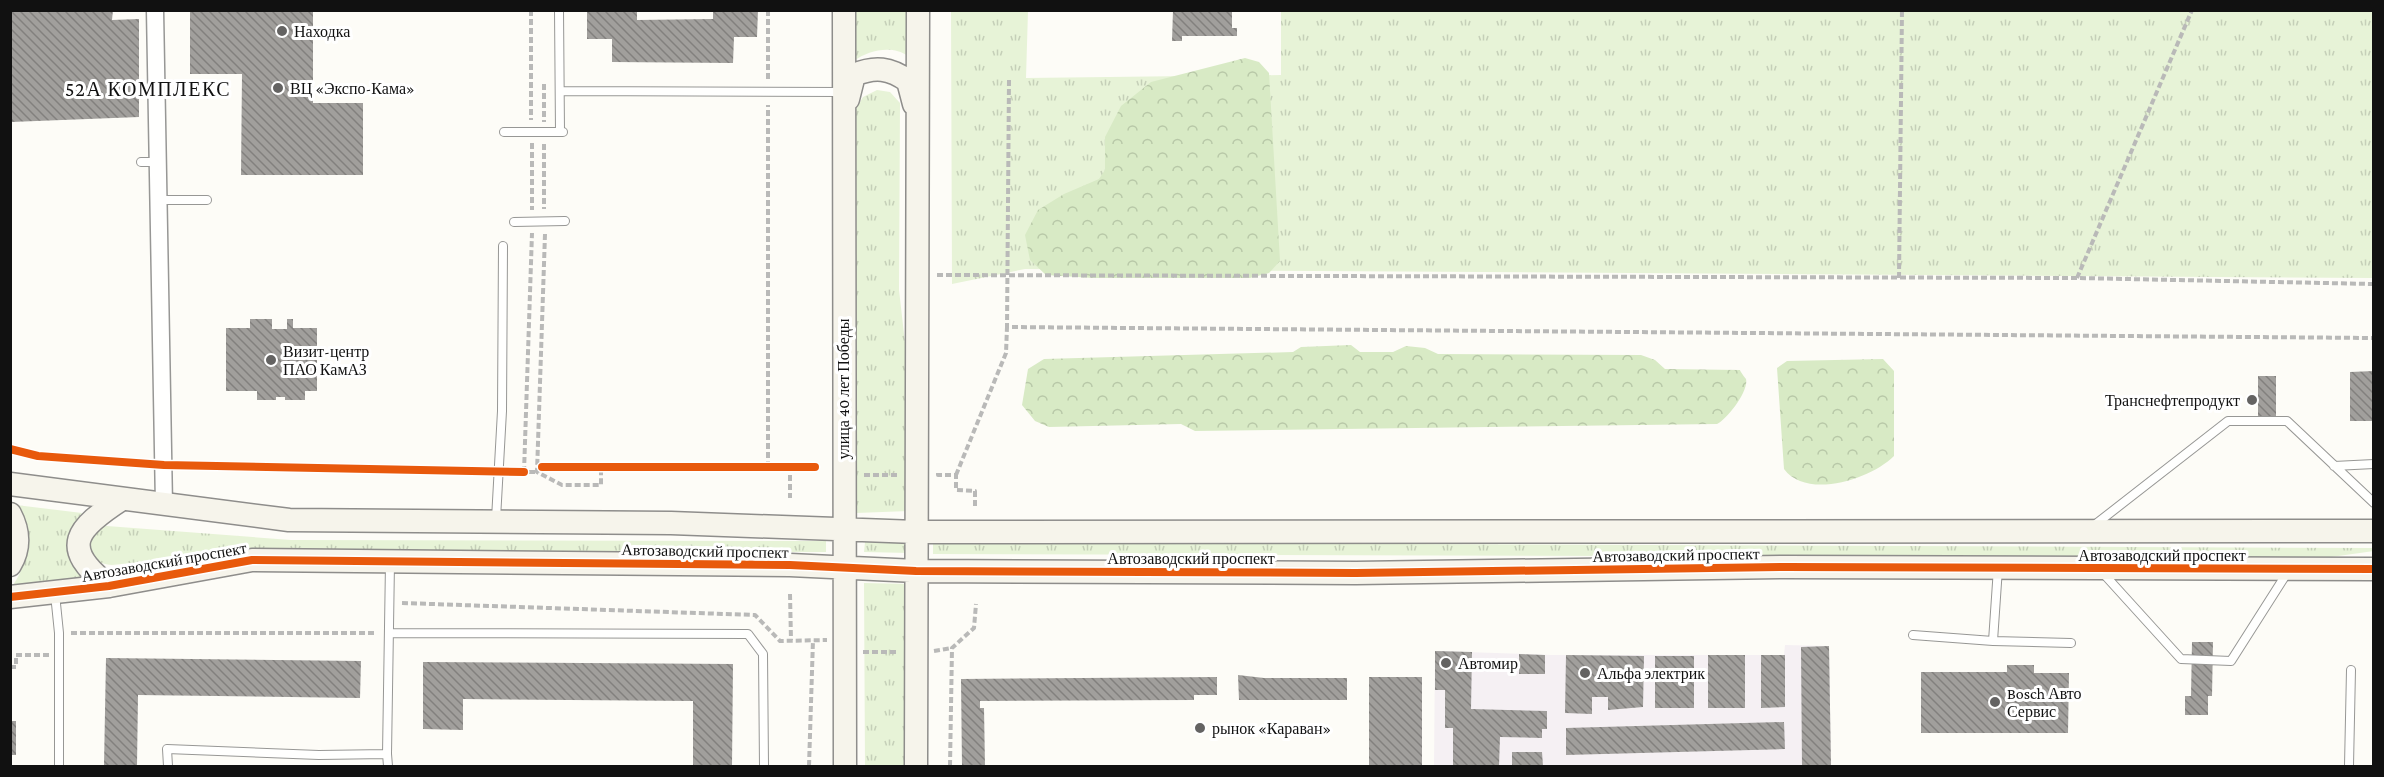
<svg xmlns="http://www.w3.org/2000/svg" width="2384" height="777" font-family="'Crimson Pro',serif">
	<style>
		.industrial { fill: #f5f0f3 }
		.grass { fill: url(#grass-tufts) }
		.forest { fill: url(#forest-crowns) }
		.building { fill: url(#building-back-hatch) }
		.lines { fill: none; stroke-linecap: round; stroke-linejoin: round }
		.lane-casing { stroke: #979795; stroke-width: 10 }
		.street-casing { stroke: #979795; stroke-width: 19 }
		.secondary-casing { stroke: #8e8d8b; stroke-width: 25 }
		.path { stroke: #b9b9b8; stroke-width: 4; stroke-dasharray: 6 3; stroke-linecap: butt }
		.lane { stroke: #fffffe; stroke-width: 8 }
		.street { stroke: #fffffe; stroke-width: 16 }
		.secondary { stroke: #f6f4eb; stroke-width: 22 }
		.cycleway-casing { stroke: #fff; stroke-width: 11 }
		.cycleway { stroke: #e8590c; stroke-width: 8 }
		.poi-dot { fill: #646362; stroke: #fff; stroke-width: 2 }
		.labels { text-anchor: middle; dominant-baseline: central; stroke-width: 6; stroke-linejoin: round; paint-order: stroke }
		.poi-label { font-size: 16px; fill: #111; stroke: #fff; text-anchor: start }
		.street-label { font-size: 16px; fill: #111; stroke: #fff }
		.quarter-label { font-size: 20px; letter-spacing: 1.5px; fill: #111; stroke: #fff }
	</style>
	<defs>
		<pattern id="grass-tufts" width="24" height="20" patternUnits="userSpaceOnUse" patternTransform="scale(1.5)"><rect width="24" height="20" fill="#e7f3d7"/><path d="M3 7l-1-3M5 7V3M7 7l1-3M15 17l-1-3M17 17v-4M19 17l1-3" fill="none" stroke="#c5cfb8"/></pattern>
		<pattern id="forest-crowns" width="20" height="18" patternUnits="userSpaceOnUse" patternTransform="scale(1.5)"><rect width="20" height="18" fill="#d8eac5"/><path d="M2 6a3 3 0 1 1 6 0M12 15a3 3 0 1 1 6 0" fill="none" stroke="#b8c8a8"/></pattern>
		<pattern id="building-back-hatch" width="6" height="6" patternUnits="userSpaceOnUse" patternTransform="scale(1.5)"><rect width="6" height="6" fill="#a19f9c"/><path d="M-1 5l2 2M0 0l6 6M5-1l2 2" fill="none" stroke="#82807e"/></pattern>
	</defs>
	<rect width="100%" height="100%" fill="#fdfcf7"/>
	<!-- industrial -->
	<path class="industrial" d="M 1785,645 L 1829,646 L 1831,766 L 1434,766 L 1435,651 L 1552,655 L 1784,655 Z"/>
	<!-- grass -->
	<path class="grass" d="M 853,11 L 909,11 L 908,56 C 892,45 869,50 854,61 Z
		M 951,11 L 1028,11 L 1026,78 L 1281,75 L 1281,11 L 2373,11 L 2373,278 L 1025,269 L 952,284 Z
		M 877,90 L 890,92 L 900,103 L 899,290 L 907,360 L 909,511 L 856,513 L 853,114 L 863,97 Z
		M 16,505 L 82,513 C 64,535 66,555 82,577 L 13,585 C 32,559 22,534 16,505 Z
		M 107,526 L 291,540 L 826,541 L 826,552 L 236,552 L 112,565 C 96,564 92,557 89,541 L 100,527 Z
		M 865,542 L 910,542 L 910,553 L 864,552 Z
		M 933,542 L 2373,548 L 2374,551 L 2324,558 L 933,554 Z
		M 864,583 L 909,584 L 906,766 L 865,766 Z"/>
	<!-- forest -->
	<path class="forest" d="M 1245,58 L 1259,62 L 1269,73 L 1280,261 L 1269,273 L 1250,278 L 1093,278 L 1046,275 L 1030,260 L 1025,235 L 1038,210 L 1064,194 L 1099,179 L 1105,170 L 1105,137 L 1121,106 L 1151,82 Z
		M 1351,345 L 1360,352 L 1393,352 L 1406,346 L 1425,348 L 1438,354 L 1641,355 L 1655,360 L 1665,369 L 1740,370 C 1740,371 1745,378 1746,379 C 1749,391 1727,419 1717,424 L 1195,431 L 1181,424 L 1049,427 L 1035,421 L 1022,405 L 1028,369 L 1044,359 L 1293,352 L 1301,347 Z
		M 1883,359 L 1894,371 L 1894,456 C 1871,479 1807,500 1784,469 L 1777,368 L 1787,361 Z"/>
	<!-- building -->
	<path class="building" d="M 10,10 L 113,10 L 112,20 L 139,19 L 139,117 L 11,122 Z
		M 190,10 L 313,10 L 313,103 L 363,103 L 363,175 L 241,175 L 242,74 L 190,74 Z
		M 587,10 L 637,10 L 637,20 L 713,19 L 713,10 L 758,10 L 757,37 L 734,37 L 733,63 L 612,62 L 612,39 L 587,39 Z
		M 1173,10 L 1232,10 L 1232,28 L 1237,28 L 1237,36 L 1182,36 L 1182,41 L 1172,41 Z
		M 250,319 L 272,319 L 272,329 L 287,329 L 287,319 L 293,319 L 293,328 L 317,328 L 317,391 L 305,391 L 305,400 L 285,400 L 285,397 L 276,397 L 276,400 L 257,400 L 257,391 L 226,391 L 226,328 L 250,328 Z
		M 2374,371 L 2374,421 L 2350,421 L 2350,372 Z
		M 2258,376 L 2276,376 L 2276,425 L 2258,425 Z
		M 2192,642 L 2213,642 L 2212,696 L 2208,696 L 2208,715 L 2185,715 L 2185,696 L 2191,696 Z
		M 1829,646 L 1831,766 L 1802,766 L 1801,647 Z
		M 1435,651 L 1472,652 L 1471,709 L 1547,711 L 1547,729 L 1542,729 L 1542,738 L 1500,737 L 1499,766 L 1453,766 L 1453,728 L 1445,728 L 1445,690 L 1435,690 Z
		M 1519,654 L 1545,655 L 1545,674 L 1519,674 Z
		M 1566,655 L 1644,656 L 1643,707 L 1608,710 L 1608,697 L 1592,697 L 1592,714 L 1565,713 Z
		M 1708,655 L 1745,655 L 1745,708 L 1708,708 Z
		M 1761,655 L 1785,655 L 1785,707 L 1761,708 Z
		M 1655,656 L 1694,656 L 1694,708 L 1655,708 Z
		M 106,658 L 361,661 L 360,698 L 138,695 L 137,766 L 104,766 Z
		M 423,662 L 733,664 L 732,766 L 693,766 L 693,701 L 463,699 L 463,730 L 423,729 Z
		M 2007,665 L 2034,665 L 2034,673 L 2069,673 L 2068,733 L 1921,733 L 1921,672 L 2007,672 Z
		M 1238,675 L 1264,678 L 1347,678 L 1347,700 L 1239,700 Z
		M 1217,677 L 1217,695 L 1194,695 L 1194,700 L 980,701 L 980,708 L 984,708 L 985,766 L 962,766 L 961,679 Z
		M 1369,677 L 1422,677 L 1422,766 L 1369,766 Z
		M 10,721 L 16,721 L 16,755 L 10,755 Z
		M 1784,722 L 1785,749 L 1566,755 L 1566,728 Z
		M 1512,752 L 1542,752 L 1543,766 L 1512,766 Z"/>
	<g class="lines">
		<defs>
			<path id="lane" d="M 559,10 L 560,132
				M 560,91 L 843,92
				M 504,132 L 563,132
				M 141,162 L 156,162
				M 157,200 L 207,200
				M 514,222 L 565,221
				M 2334,466 L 2374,464
				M 496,519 L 502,411 L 503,246
				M 2092,527 L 2228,421 L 2287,421 L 2374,503
				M 2102,572 L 2181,659 L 2231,661 L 2287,573
				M 55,594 L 59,633 L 59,766
				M 389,633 L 748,634 L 763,654 L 764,766
				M 1913,635 L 1993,641 L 1998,568
				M 1993,641 L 2071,643
				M 387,754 L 388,766
				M 168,766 L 167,749 L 319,755 L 387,754 L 390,563
				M 2349,766 L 2351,670"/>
			<path id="street" d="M 155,10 L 164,505"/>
			<path id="secondary" d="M 844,10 L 845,766
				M 848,99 L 854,75 C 875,66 890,68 908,81 L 914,104
				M 10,484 L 289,520 L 671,523 L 916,532 L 2374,531
				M 10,514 C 19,531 20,548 10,565
				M 109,586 C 58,547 77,528 122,499
				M 10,597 L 109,586 L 252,560 L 790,565 L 916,571 L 1356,573 L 1785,567 L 2374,569
				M 916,766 L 918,10"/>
		</defs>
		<!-- lane casing -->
		<use href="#lane" class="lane-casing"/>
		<!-- street casing -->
		<use href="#street" class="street-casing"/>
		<!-- secondary casing -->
		<use href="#secondary" class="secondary-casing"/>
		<!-- path -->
		<path class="path" d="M 531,10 L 531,120
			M 768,10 L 768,79
			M 1009,80 L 1007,327 L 2374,338
			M 544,84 L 544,122
			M 532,143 L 532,210
			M 544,144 L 544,209
			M 545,234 L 537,472 L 562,485 L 601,485 L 601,467
			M 937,275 L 2077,278 L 2374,284
			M 1899,278 L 1902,10
			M 2077,278 L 2192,10
			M 10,449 L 38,456 L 147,464
			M 178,466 L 486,472
			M 790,466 L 790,498
			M 768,467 L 768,105
			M 511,472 L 537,472 L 542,467 L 815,467
			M 524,472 L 532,233
			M 938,473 L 938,475 L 956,475 L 956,490 L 975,491 L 975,509
			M 864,475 L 898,475
			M 956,475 L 1006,353 L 1007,327
			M 790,594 L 791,640
			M 402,603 L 755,615 L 780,641 L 827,640
			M 71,633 L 376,633
			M 934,651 L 952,648
			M 863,652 L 896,652
			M 10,667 L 16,667 L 16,655 L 49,655
			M 809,766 L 813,640
			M 950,766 L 952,648 L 974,628 L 976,604"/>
		<!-- lane -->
		<use href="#lane" class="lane"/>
		<!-- street -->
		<use href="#street" class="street"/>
		<!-- secondary -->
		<use href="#secondary" class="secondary"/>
		<defs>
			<path id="cycleway" d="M 10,449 L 38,456 L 164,465 L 524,472
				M 542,467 L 815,467
				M 10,597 L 109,586 L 252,560 L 790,565 L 916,571 L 1356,573 L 1785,567 L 2374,569"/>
		</defs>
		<!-- cycleway casing -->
		<use href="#cycleway" class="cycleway-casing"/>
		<!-- cycleway -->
		<use href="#cycleway" class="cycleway"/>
	</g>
	<!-- markers -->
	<g class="poi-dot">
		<circle cx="282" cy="31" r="6"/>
		<circle cx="278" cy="88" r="6"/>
		<circle cx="271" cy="360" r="6"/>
		<circle cx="2252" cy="400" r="6"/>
		<circle cx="1446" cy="663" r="6"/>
		<circle cx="1585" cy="673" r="6"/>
		<circle cx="1995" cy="702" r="6"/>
		<circle cx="1200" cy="728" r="6"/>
	</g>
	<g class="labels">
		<!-- poi labels -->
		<g class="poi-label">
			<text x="294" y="31">Находка</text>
			<text x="290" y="88">ВЦ «Экспо-Кама»</text>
			<text x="283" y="351">Визит-центр<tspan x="283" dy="18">ПАО КамАЗ</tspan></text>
			<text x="2240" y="400" text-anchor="end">Транснефтепродукт</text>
			<text x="1458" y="663">Автомир</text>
			<text x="1597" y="673">Альфа электрик</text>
			<text x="2007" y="693">Bosch Авто<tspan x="2007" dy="18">Сервис</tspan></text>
			<text x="1212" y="728">рынок «Караван»</text>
		</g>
		<!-- street labels -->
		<g class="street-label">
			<text transform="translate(843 389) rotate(-90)">улица 40 лет Победы</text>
			<text transform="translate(705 551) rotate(1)">Автозаводский проспект</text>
			<text transform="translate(1676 555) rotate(-1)">Автозаводский проспект</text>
			<text x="2162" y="555">Автозаводский проспект</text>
			<text x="1191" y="558">Автозаводский проспект</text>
			<text transform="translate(164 562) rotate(-10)">Автозаводский проспект</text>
		</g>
		<!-- quarter labels -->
		<g class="quarter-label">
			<text x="148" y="89">52А КОМПЛЕКС</text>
		</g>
	</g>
	<!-- border -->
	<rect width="2384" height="777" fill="none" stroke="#111111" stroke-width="24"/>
</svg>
